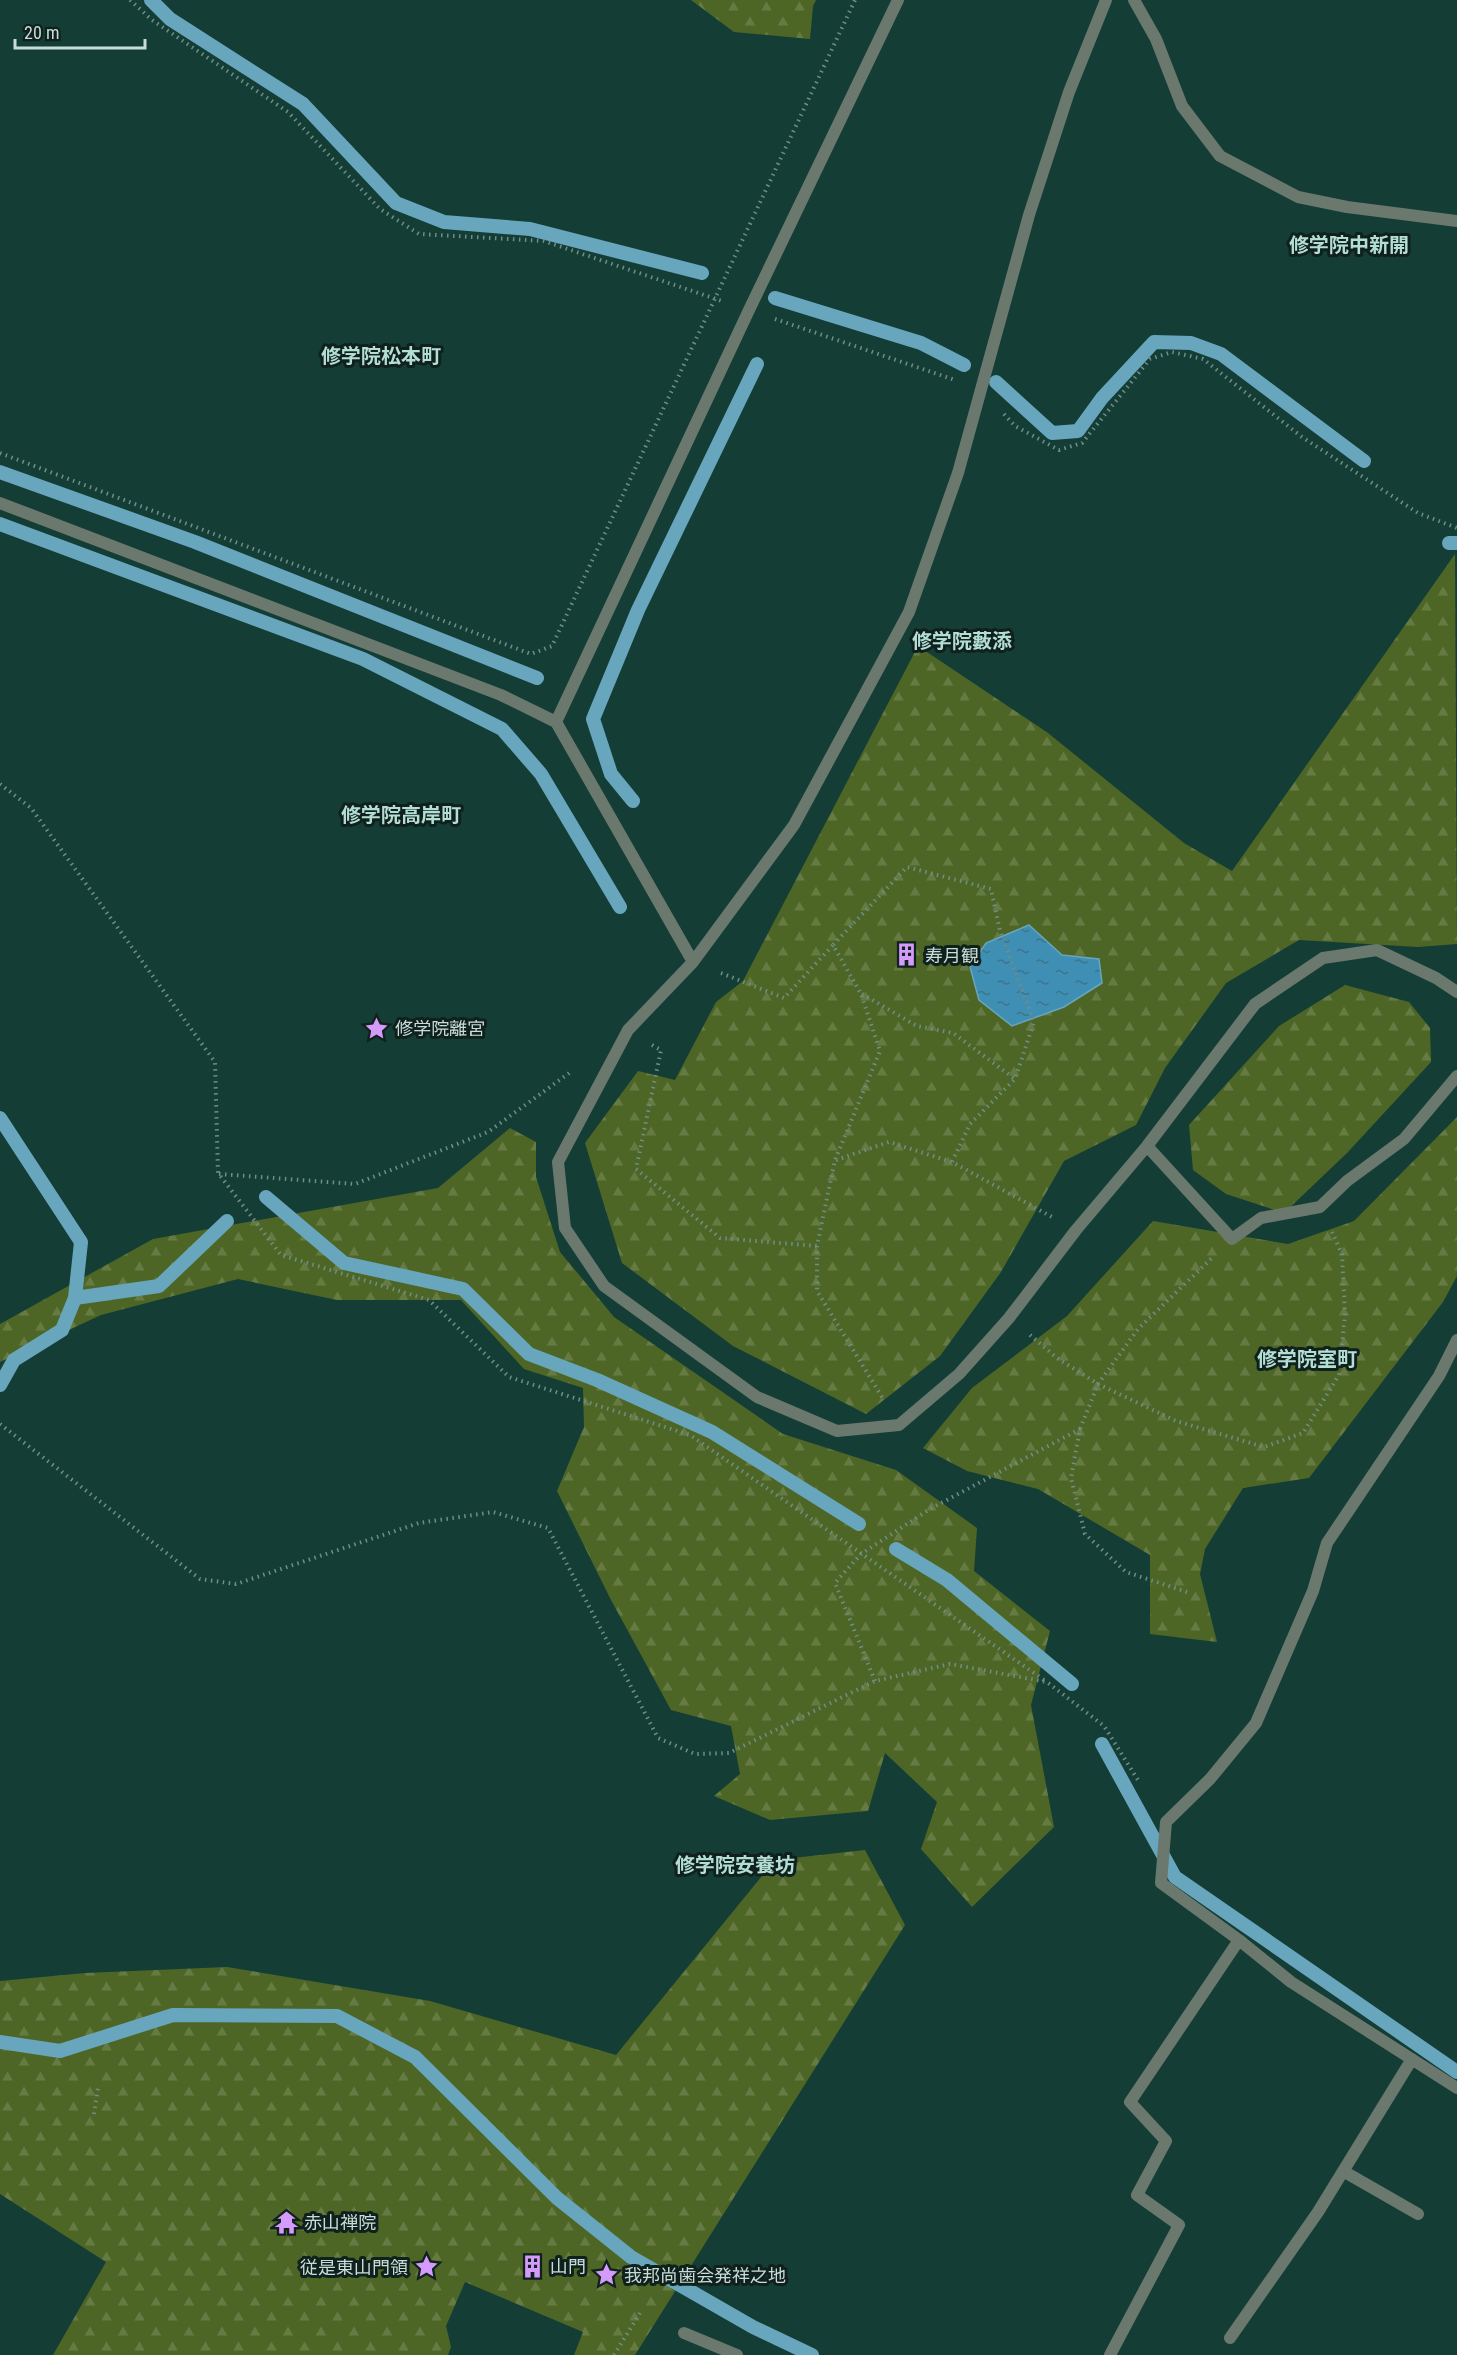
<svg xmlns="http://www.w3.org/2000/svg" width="1457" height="2355" font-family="'Roboto Condensed','Noto Sans JP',sans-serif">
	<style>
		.forest { fill: url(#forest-firs) }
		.water { fill: url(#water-ripples); stroke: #68a6be; stroke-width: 1.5 }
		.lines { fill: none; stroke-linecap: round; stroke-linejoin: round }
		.stream { stroke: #68a6be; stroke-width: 14 }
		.path { stroke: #6f8e87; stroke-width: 4; stroke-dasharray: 1.5 4.5; stroke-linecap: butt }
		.service { stroke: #6b786e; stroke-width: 12 }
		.minor { stroke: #6b786e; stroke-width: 12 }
		.labels { text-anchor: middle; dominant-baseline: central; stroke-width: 6; stroke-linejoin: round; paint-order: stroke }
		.poi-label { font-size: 18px; fill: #c8ddd7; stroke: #10201d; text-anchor: start }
		.neighbourhood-label { font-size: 20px; font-weight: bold; fill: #b3ded4; stroke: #10201d }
	</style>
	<defs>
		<pattern id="forest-firs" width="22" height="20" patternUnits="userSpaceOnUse" patternTransform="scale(1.5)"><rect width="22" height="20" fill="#4e6625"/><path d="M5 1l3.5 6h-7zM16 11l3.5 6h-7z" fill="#667b44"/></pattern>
		<pattern id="water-ripples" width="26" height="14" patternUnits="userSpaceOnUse" patternTransform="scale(1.5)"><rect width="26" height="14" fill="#3f8eb4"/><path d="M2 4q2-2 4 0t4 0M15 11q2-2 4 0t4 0" fill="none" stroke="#3e738b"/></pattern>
	</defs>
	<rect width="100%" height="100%" fill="#143d36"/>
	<!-- forest -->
	<path class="forest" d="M 691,0 L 816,0 L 813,6 L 810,39 L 734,32 Z
		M 1455,554 L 1457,944 L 1418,947 L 1299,940 L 1226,983 L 1165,1068 L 1136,1125 L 1064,1161 L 1001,1272 L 940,1356 L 866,1414 L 733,1346 L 622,1263 L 585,1143 L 638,1071 L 675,1080 L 716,1002 L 743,981 L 918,646 L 1048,733 L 1184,843 L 1232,871 Z
		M 1345,985 L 1409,1002 L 1430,1028 L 1431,1062 L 1347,1153 L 1284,1213 L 1226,1194 L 1193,1170 L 1189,1125 L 1279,1026 Z
		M 1457,1117 L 1457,1276 L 1443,1302 L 1309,1478 L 1243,1488 L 1205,1549 L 1200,1574 L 1217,1642 L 1150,1634 L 1150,1555 L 1038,1489 L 967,1471 L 923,1448 L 972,1388 L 1067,1316 L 1153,1221 L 1288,1244 L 1354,1221 Z
		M 510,1128 L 536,1142 L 536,1177 L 560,1252 L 614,1317 L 783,1434 L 896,1470 L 977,1528 L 974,1571 L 1050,1631 L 1031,1705 L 1054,1827 L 972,1907 L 921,1849 L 937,1802 L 885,1753 L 868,1811 L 770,1820 L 714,1796 L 740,1774 L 731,1726 L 671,1710 L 611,1600 L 557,1491 L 584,1427 L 583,1388 L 524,1369 L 461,1300 L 337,1300 L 238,1279 L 101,1315 L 0,1362 L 0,1324 L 153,1239 L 438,1188 Z
		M 865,1850 L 905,1925 L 635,2355 L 574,2355 L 583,2332 L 465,2282 L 446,2326 L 451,2347 L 448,2355 L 53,2355 L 106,2262 L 0,2194 L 0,1981 L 85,1973 L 227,1967 L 430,2001 L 616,2055 L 775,1860 Z"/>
	<!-- water -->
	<path class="water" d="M 1029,925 L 1062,955 L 1099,959 L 1102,983 L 1064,1007 L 1012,1026 L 979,1000 L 970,967 L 986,943 Z"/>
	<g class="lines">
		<!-- stream -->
		<path class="stream" d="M 151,0 L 170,19 L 303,104 L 396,203 L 444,222 L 530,229 L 702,273
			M 775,298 L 921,343 L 964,365
			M 996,382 L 1052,433 L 1078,431 L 1102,398 L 1154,342 L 1191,343 L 1221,354 L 1364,461
			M 0,472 L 195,542 L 537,678
			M 0,524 L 363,659 L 502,729 L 541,774 L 620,907
			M 1449,543 L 1457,543
			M 633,801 L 611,774 L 593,719 L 638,610 L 757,364
			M 0,1118 L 81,1242 L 75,1298 L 159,1286 L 227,1221
			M 266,1197 L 344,1263 L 463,1289 L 529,1354 L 597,1380 L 712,1432 L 859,1524
			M 0,1385 L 14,1360 L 62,1330 L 75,1298
			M 896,1549 L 947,1580 L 1072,1684
			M 1102,1744 L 1175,1877 L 1457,2072
			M 0,2042 L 60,2051 L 173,2015 L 337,2016 L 415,2057 L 557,2198 L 631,2257 L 753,2327 L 812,2355"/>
		<!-- path -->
		<path class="path" d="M 130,0 L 152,20 L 288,112 L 380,209 L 419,234 L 544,241 L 722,301
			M 775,319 L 955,380
			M 1004,414 L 1015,426 L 1059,450 L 1082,443 L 1150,359 L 1172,352 L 1203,359 L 1302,437 L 1418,513 L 1457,528
			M 0,453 L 531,654 L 552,646 L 855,0
			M 0,784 L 31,808 L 215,1062 L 218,1173 L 281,1255 L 429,1300 L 509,1377 L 690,1435 L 1047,1682
			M 721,973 L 784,998 L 833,945
			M 862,994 L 917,1026 L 953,1033 L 1015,1079
			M 652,1045 L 661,1050 L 636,1169 L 720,1238 L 817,1246
			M 836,1160 L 889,1142 L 952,1162
			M 219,1174 L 355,1184 L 488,1132 L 572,1071
			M 1030,1335 L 1057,1358 L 1098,1384 L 1176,1421 L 1264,1447 L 1303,1433 L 1339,1375 L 1345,1314 L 1342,1254 L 1332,1232
			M 882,1397 L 817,1291 L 817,1246 L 835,1160 L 880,1051 L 861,994 L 833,945 L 907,867 L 991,889 L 1000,931 L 1034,1022 L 1015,1079 L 970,1124 L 952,1162 L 1052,1217
			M 0,1424 L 200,1579 L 236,1584 L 419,1523 L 493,1512 L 548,1528 L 658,1738 L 695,1754 L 729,1753 L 875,1681 L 950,1664 L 1047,1682 L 1104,1726 L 1138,1780
			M 1187,1592 L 1126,1572 L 1085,1534 L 1071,1478 L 1080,1429 L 1098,1384 L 1138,1329 L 1212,1258
			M 875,1681 L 835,1583 L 861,1554 L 930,1509 L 1080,1429
			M 94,2114 L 98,2088
			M 614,2355 L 640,2313"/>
		<!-- service -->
		<path class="service" d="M 1106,0 L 1069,92 L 1029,215 L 958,473 L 909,612 L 794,825 L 693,962 L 628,1030 L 558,1162 L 565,1228 L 604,1286 L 757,1397 L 837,1431 L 899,1425 L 959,1374 L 1009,1318 L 1076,1230 L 1147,1146 L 1255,1004 L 1323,958 L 1377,950 L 1436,978 L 1457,992
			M 1134,0 L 1156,39 L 1182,106 L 1220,156 L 1298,197 L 1347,207 L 1457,221
			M 0,503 L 501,695 L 556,722 L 693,962
			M 556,722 L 749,310 L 898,0
			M 1147,1146 L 1232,1239 L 1261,1218 L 1320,1207 L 1347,1181 L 1404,1139 L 1457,1076
			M 1457,1340 L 1439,1376 L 1327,1543 L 1313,1591 L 1256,1723 L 1210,1779 L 1166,1822 L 1161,1883 L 1239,1940 L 1291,1982 L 1457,2088
			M 1343,2171 L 1418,2214
			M 1230,2338 L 1318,2212 L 1412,2059
			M 1110,2355 L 1179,2225 L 1137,2195 L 1166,2141 L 1130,2102 L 1239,1940"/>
		<!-- minor -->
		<path class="minor" d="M 684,2333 L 737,2355"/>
	</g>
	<!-- icons -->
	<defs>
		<symbol id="building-bare" viewBox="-9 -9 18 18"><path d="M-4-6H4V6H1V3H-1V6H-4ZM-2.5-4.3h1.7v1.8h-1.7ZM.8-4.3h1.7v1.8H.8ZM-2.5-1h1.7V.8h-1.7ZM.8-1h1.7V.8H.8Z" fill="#d59bfb" stroke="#10201d" stroke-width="2.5" paint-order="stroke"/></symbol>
		<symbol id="sight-bare" viewBox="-9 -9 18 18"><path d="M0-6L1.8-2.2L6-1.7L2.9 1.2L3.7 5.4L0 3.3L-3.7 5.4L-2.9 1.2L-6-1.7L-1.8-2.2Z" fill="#d59bfb" stroke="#10201d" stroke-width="2.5" paint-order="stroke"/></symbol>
		<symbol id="temple-bare" viewBox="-9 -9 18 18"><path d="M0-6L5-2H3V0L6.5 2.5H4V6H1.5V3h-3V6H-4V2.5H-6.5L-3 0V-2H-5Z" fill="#d59bfb" stroke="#10201d" stroke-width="2.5" paint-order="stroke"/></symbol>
	</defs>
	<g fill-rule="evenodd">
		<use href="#building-bare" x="890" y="938" width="33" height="33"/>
		<use href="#sight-bare" x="360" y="1012" width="33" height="33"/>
		<use href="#temple-bare" x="270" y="2206" width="33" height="33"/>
		<use href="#building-bare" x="516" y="2250" width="33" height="33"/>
		<use href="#sight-bare" x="410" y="2250" width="33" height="33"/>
		<use href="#sight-bare" x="590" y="2258" width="33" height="33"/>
	</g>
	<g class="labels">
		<!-- poi labels -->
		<g class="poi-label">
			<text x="925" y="955">寿月観</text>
			<text x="395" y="1028">修学院離宮</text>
			<text x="304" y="2222">赤山禅院</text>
			<text x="550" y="2266">山門</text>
			<text x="408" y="2267" text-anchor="end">従是東山門領</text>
			<text x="624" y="2275">我邦尚歯会発祥之地</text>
		</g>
		<!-- neighbourhood labels -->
		<g class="neighbourhood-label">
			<text x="1349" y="245">修学院中新開</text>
			<text x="381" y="356">修学院松本町</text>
			<text x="962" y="641">修学院藪添</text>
			<text x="401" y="815">修学院高岸町</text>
			<text x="1307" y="1359">修学院室町</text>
			<text x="735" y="1865">修学院安養坊</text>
		</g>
	</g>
	<!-- scale -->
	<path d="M15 39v9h130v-9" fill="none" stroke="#c8ddd7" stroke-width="3"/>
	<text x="24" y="39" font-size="18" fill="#c8ddd7" stroke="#10201d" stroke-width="4.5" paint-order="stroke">20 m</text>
</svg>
